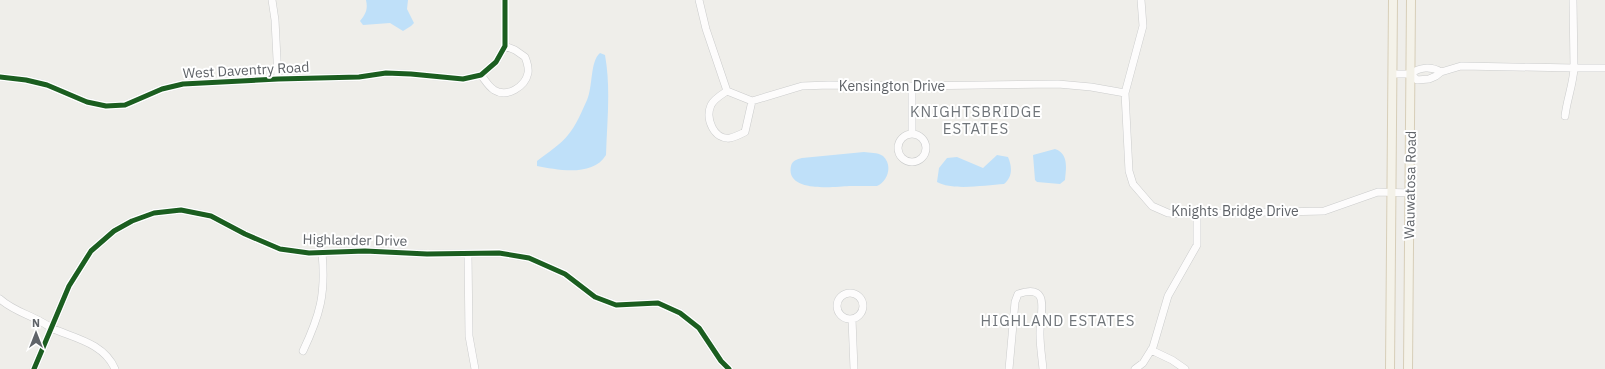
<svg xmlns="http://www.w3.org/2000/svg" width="1605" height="369" font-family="'IBM Plex Sans',sans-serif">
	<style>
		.water { fill: #bfe0f9 }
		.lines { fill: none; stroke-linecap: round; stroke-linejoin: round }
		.minor-casing { stroke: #cbcccc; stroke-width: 8 }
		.major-casing { stroke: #d7ceb8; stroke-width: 10 }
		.minor { stroke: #fdfcfc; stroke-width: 7 }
		.major { stroke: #f4f2e9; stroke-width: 8 }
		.cycleway-casing { stroke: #fff; stroke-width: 8 }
		.cycleway { stroke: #1b5e20; stroke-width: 5 }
		.labels { text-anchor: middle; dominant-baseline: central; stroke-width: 4; stroke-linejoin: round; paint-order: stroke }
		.street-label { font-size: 14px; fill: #5f6368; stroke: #fff }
		.neighbourhood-label { font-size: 15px; letter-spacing: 1px; fill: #70757a; stroke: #fff }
	</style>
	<rect width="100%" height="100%" fill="#efeeea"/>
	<!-- water -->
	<path class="water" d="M 366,0 L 408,0 L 407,9 L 414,23 L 411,26 L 403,31 L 390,23 L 363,25 L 360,21 C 366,14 368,9 366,0 Z
		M 600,53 L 605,55 C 611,88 607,122 606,155 C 593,177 558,170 537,166 L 537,161 C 547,153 560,145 568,135 C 576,126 582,111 587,100 C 593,87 590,61 600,53 Z
		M 1055,149 C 1069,154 1066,168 1065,180 L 1060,184 L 1037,182 L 1035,180 L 1033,155 Z
		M 864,152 C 870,153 877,152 883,156 C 893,165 888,181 877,186 C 868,186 859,186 849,186 C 835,187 785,193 791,166 C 792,161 797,159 802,158 Z
		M 997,155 L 1008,157 C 1012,166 1013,177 1004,184 C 986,185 953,191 937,182 L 939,168 L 947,158 L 957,157 L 983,168 Z"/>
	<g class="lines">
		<defs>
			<path id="minor" d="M 272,0 L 275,20 L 278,79
				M 699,0 L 706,29 L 727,91 L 752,101 L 802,86 L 829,85 L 912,86 L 1058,84 L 1091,87 L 1125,93
				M 1141,0 L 1143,26 L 1125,93 L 1129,171 L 1133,184 L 1152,206 L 1168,213 L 1181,214 L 1324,211 L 1378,192 L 1410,193
				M 1573,0 L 1574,68 L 1605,68
				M 1393,74 L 1411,74 L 1417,80 L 1429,79 L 1436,76 L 1441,72 L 1461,66 L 1574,68 C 1573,85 1567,99 1565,116
				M 1411,74 C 1419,67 1431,66 1441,72
				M 481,75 C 485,80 488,86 494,90 C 507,98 525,87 528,73 C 529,67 527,62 525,57 L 515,50 L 505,46
				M 0,77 L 26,80 L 47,85 L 87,102 L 106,106 L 125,105 L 162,89 L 183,84 L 278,79 L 359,77 L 386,73 L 411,74 L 463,79 L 481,75 L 496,62 L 505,46 L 505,0
				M 727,91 C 721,95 714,99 711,105 C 705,119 714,140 730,138 C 735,137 741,134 745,132 L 752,101
				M 912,133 L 912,86
				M898 148a14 14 0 1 1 28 0a14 14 0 1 1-28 0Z
				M 468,254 L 469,336 L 475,369
				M837 306a13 13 0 1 1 26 0a13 13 0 1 1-26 0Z
				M 0,299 C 11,309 24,313 38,320 C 42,322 47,325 51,328 C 74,338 104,343 115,369
				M 852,319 L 854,369
				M 1151,350 L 1172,360 L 1185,369
				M 303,351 C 320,315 326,294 322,253
				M 34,369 L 69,286 L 91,251 L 114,231 L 132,221 L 154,213 L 181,210 L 211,216 L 245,234 L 280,249 L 309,253 L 365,251 L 427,254 L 499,253 L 529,258 L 565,274 L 595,297 L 616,305 L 658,303 L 680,313 L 699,328 L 721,361 L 729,369
				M 1009,369 L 1015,302 L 1018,294 C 1053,282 1039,316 1040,335 C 1040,346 1042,358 1043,369
				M 1135,369 L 1143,363 L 1153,347 L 1168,296 L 1197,245 L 1197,214"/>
			<path id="major" d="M 1390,369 L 1393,0
				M 1408,369 L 1411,0"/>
		</defs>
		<!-- minor casing -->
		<use href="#minor" class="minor-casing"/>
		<!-- major casing -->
		<use href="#major" class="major-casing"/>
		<!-- minor -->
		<use href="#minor" class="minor"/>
		<!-- major -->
		<use href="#major" class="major"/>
		<defs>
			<path id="cycleway" d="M 0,77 L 26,80 L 47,85 L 87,102 L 106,106 L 125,105 L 162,89 L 183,84 L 278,79 L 359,77 L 386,73 L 411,74 L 463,79 L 481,75 L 496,62 L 505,46 L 505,0
				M 34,369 L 69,286 L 91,251 L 114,231 L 132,221 L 154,213 L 181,210 L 211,216 L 245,234 L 280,249 L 309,253 L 365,251 L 427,254 L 499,253 L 529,258 L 565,274 L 595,297 L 616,305 L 658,303 L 680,313 L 699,328 L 721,361 L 729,369"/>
		</defs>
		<!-- cycleway casing -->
		<use href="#cycleway" class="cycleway-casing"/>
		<!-- cycleway -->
		<use href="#cycleway" class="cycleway"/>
	</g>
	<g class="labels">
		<!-- street labels -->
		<g class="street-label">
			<text transform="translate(246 70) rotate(-3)">West Daventry Road</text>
			<text x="892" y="86">Kensington Drive</text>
			<text transform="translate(1410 185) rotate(-89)">Wauwatosa Road</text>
			<text x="1235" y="211">Knights Bridge Drive</text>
			<text transform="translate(355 240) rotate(1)">Highlander Drive</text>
		</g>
		<!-- neighbourhood labels -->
		<g class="neighbourhood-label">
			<text x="976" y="111">KNIGHTSBRIDGE<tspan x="976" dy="17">ESTATES</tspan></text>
			<text x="1058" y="320">HIGHLAND ESTATES</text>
		</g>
	</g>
	<!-- north arrow -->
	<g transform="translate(36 333)" stroke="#ffffff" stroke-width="3" paint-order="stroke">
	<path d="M0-3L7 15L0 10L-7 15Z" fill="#5f6368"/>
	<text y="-6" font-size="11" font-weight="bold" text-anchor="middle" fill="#5f6368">N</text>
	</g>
</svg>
